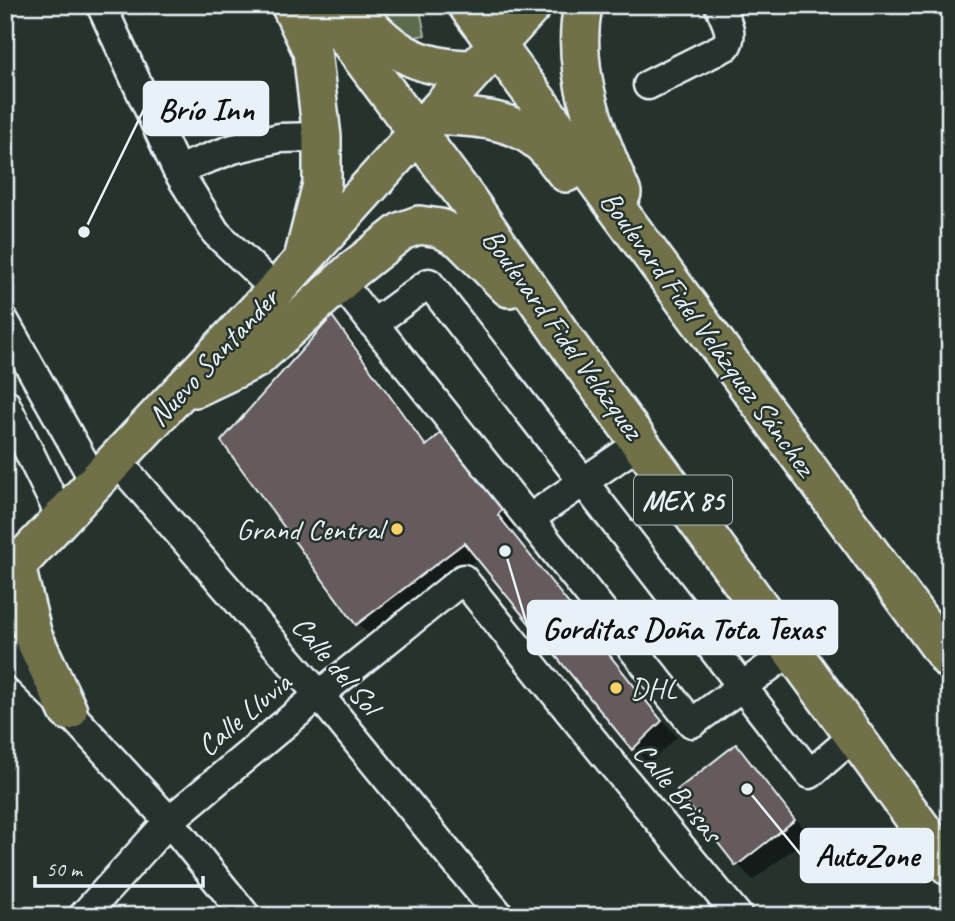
<svg xmlns="http://www.w3.org/2000/svg" width="955" height="921" font-family="Caveat,sans-serif">
	<style>
		.green { fill: #5b6b4e; stroke: #a2aea3; stroke-width: 2 }
		.shadow { fill: #0007 }
		.building { fill: #655a5c; stroke: #e8f1f8; stroke-width: 2 }
		.lines { fill: none; stroke-linecap: round; stroke-linejoin: round }
		.minor-casing { stroke: #e8f1f8; stroke-width: 33 }
		.major-casing { stroke: #e8f1f8; stroke-width: 42 }
		.minor { stroke: #26332d; stroke-width: 28 }
		.major { stroke: #70704a; stroke-width: 37 }
		.poi-dot { fill: #ffd166; stroke: #26332d; stroke-width: 2.5 }
		.labels { text-anchor: middle; dominant-baseline: central; stroke-width: 5; stroke-linejoin: round; paint-order: stroke }
		.shield { fill: #26332d; stroke: #aeb8bb; stroke-width: 2 }
		.shield-label { font-size: 28px; font-weight: bold; fill: #e8f1f8 }
		.street-label { font-size: 30px; fill: #e8f1f8; stroke: #26332d }
		.poi-label { font-size: 30px; fill: #e8f1f8; stroke: #26332d; text-anchor: end }
		.leader { fill: none; stroke: #e8f1f8; stroke-width: 2.5 }
		.callout-dot { fill: #e8f1f8; stroke: #26332d; stroke-width: 2.5 }
		.callout { fill: #e8f1f8; stroke: #e8f1f8; stroke-width: 2.5 }
		.callout-label { font-size: 32px; text-anchor: middle; font-weight: bold; fill: #111 }
	</style>
	<rect width="100%" height="100%" fill="#26332d"/>
	<filter id="ink" filterUnits="userSpaceOnUse"><feTurbulence type="fractalNoise" baseFrequency=".0143" numOctaves="2"/><feDisplacementMap in="SourceGraphic" scale="14" xChannelSelector="R" yChannelSelector="G"/><feConvolveMatrix kernelMatrix="1 2 1 2 8 2 1 2 1" color-interpolation-filters="sRGB"/></filter>
	<g filter="url(#ink)">
		<!-- green -->
		<path class="green" d="M 364,5 L 419,5 L 425,35 L 410,38 Z"/>
		<!-- shadow -->
		<path class="shadow" d="M 332,318 L 347,333 L 428,446 L 520,521 L 512,532 L 677,737 L 649,764 L 634,749 L 479,558 L 373,639 L 358,623 Z
			M 736,747 L 751,762 L 810,836 L 753,880 L 738,865 L 679,790 Z"/>
		<!-- building -->
		<path class="building" d="M 332,316 L 426,446 L 443,431 L 505,505 L 498,515 L 662,721 L 632,750 L 464,543 L 356,625 L 221,441 Z
			M 736,744 L 795,820 L 736,866 L 677,790 Z"/>
		<g class="lines">
			<defs>
				<path id="minor" d="M 101,5 L 177,170 L 216,233 L 276,290
					M 648,85 L 726,46 C 735,33 724,18 719,5
					M 177,170 L 233,149 L 279,138 L 322,137
					M 340,282 L 692,723 L 792,650
					M 5,322 L 96,484
					M 373,324 L 429,283 L 810,774 L 855,735
					M 5,403 L 62,519
					M 117,461 L 319,695 L 500,916
					M 529,519 L 640,443
					M 5,649 L 68,711 L 169,821 L 246,916
					M 83,916 L 169,821 L 319,695 L 463,579 L 612,764 L 738,916"/>
				<path id="major" d="M 290,5 L 312,51 L 322,137 L 322,184 L 304,255
					M 322,5 L 467,199 L 572,350 L 950,867
					M 350,5 C 390,49 412,69 474,69
					M 467,5 L 950,661
					M 583,5 C 570,71 596,133 622,193
					M 433,115 C 469,117 507,117 537,140 C 548,148 557,162 566,173
					M 195,388 L 256,359 L 354,269 L 402,231 L 419,225 L 440,228 L 460,239 L 509,288
					M 5,570 L 16,566 L 33,636 L 68,711
					M 5,578 L 276,290 L 533,5"/>
			</defs>
			<!-- minor casing -->
			<use href="#minor" class="minor-casing"/>
			<!-- major casing -->
			<use href="#major" class="major-casing"/>
			<!-- minor -->
			<use href="#minor" class="minor"/>
			<!-- major -->
			<use href="#major" class="major"/>
		</g>
	</g>
	<!-- markers -->
	<g class="poi-dot">
		<circle cx="397" cy="529" r="7"/>
		<circle cx="616" cy="688" r="7"/>
	</g>
	<g class="labels">
		<!-- shield labels -->
		<rect class="shield" x="634" y="475.5" width="98" height="49" rx="5"/>
		<g class="shield-label">
			<text x="683" y="500">MEX 85</text>
		</g>
		<!-- street labels -->
		<g class="street-label">
			<text transform="translate(708 333) rotate(54)">Boulevard Fidel Velázquez Sánchez</text>
			<text transform="translate(563 334) rotate(54)">Boulevard Fidel Velázquez</text>
			<text transform="translate(213 357) rotate(-47)">Nuevo Santander</text>
			<text transform="translate(336 665) rotate(50)">Calle del Sol</text>
			<text transform="translate(244 714) rotate(-40)">Calle Lluvia</text>
			<text transform="translate(678 792) rotate(50)">Calle Brisas</text>
		</g>
		<!-- poi labels -->
		<g class="poi-label">
			<text x="383" y="529">Grand Central</text>
			<text x="630" y="688" text-anchor="start">DHL</text>
		</g>
	</g>
	<!-- callouts -->
	<path class="leader" d="M84 232L144 109M505 551L528 628M747 789L801 855"/>
	<g class="callout-dot">
		<circle cx="84" cy="232" r="7"/>
		<circle cx="505" cy="551" r="7"/>
		<circle cx="747" cy="789" r="7"/>
	</g>
	<g class="callout">
		<rect x="144" y="82" width="124" height="53" rx="7"/>
		<rect x="528" y="601" width="309" height="53" rx="7"/>
		<rect x="801" y="829" width="132" height="53" rx="7"/>
	</g>
	<g class="callout-label">
		<text x="206" y="120">Brío Inn</text>
		<text x="683" y="639">Gorditas Doña Tota Texas</text>
		<text x="867" y="866">AutoZone</text>
	</g>
	<!-- margin -->
	<rect width="955" height="921" fill="none" stroke="#26332d" stroke-width="28"/>
	<rect x="14" y="14" width="927" height="893" fill="none" stroke="#e8f1f8" stroke-width="2.5" filter="url(#ink)"/>
	<!-- scale -->
	<path d="M35 876v10h168v-10" fill="none" stroke="#e8f1f8" stroke-width="3.5"/>
	<text x="46" y="876" font-size="21" fill="#e8f1f8" stroke="#26332d" stroke-width="5" paint-order="stroke">50 m</text>
</svg>
